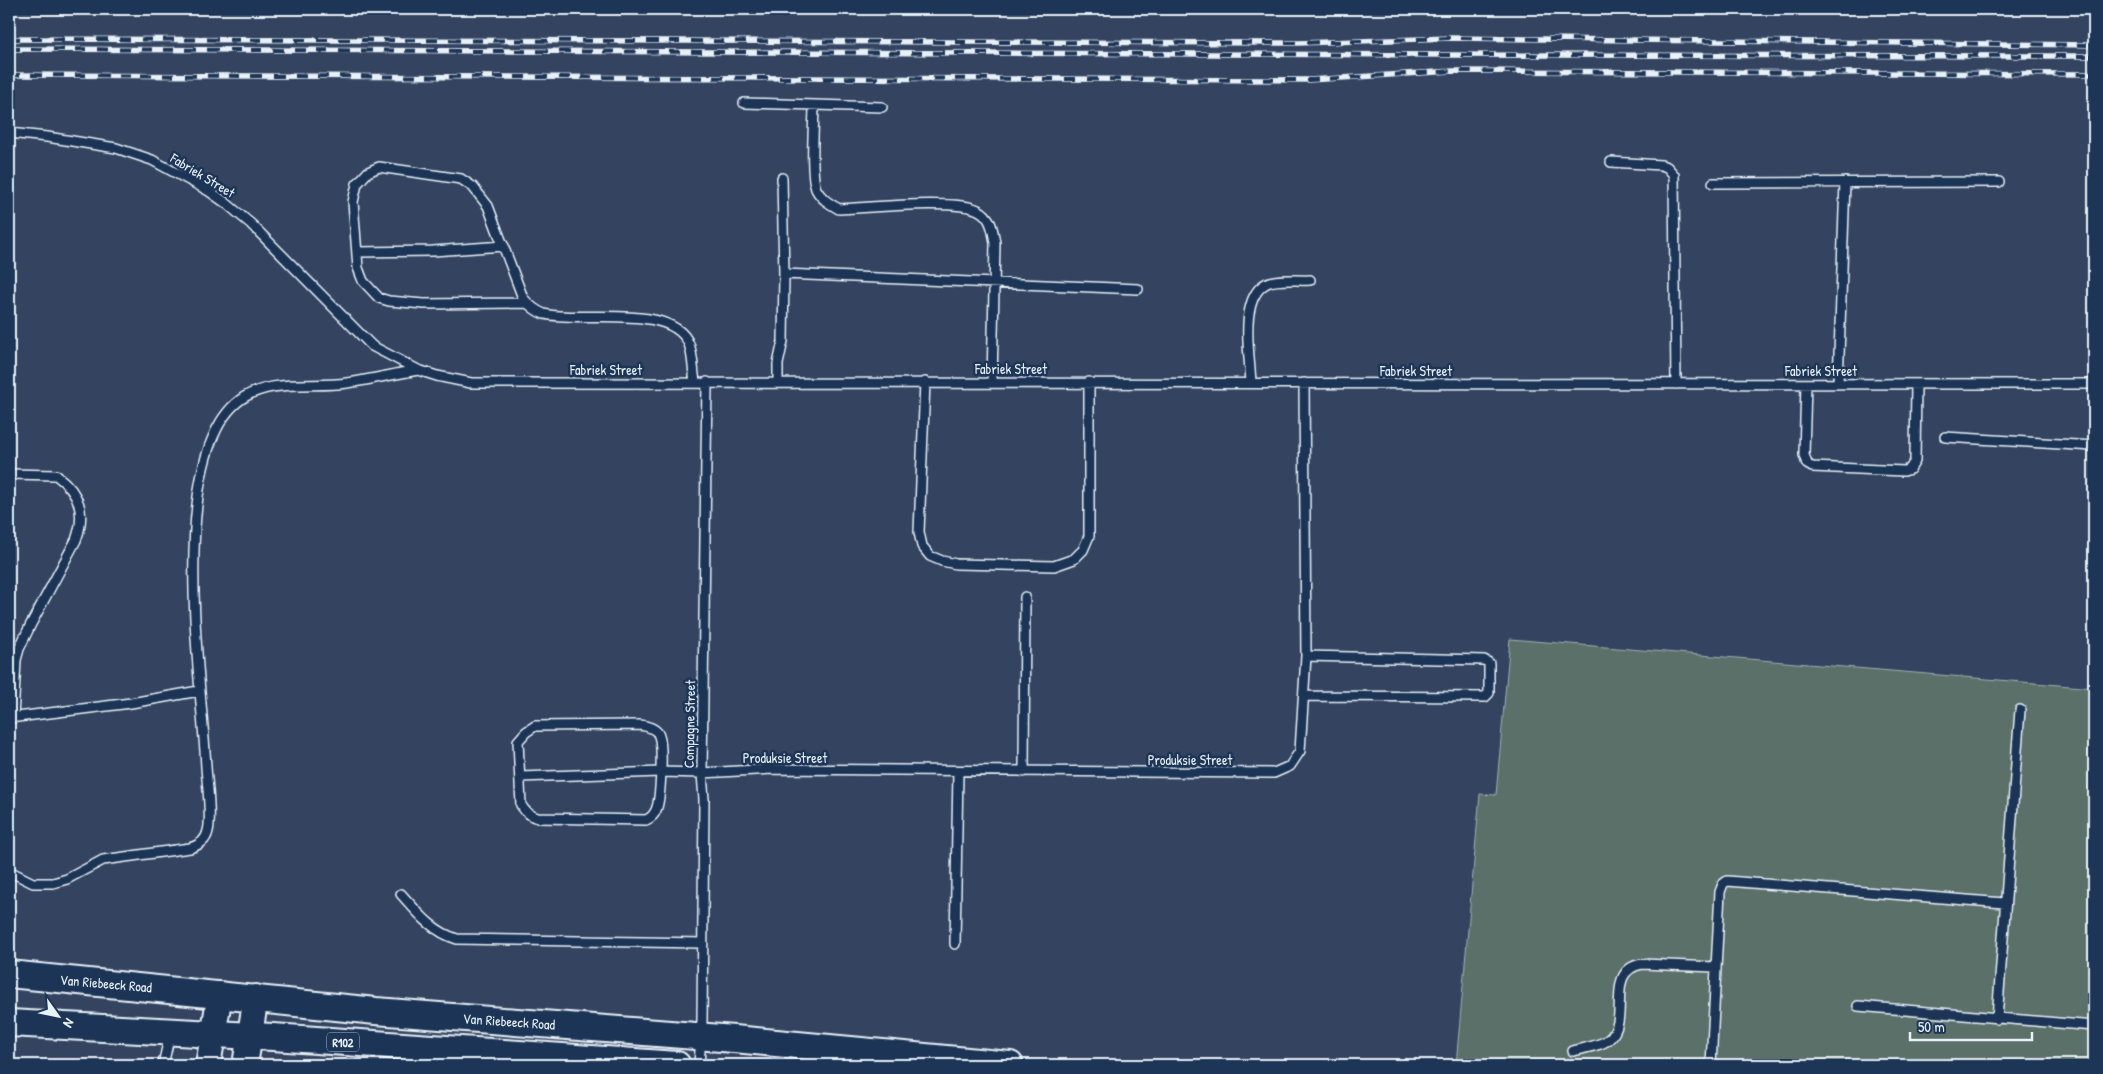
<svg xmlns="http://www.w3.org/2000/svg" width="2103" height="1074" font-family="'Patrick Hand',sans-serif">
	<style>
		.green { fill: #5c706b; stroke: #a2b0b2 }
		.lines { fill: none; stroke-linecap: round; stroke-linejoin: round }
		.lane-casing { stroke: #e8f1f8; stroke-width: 12 }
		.secondary-casing { stroke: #e8f1f8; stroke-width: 28 }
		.primary-casing { stroke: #e8f1f8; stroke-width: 30 }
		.lane { stroke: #1d3557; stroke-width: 9 }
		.secondary { stroke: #1d3557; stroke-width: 24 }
		.primary { stroke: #1d3557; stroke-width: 26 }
		.rail-casing { stroke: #e8f1f8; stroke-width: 5.5 }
		.rail { stroke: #1d3557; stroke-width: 4; stroke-dasharray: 11; stroke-linecap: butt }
		.labels { text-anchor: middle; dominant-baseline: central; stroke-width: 5; stroke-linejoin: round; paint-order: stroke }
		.shield { fill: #1d3557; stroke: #abb9c8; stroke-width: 1 }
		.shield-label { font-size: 12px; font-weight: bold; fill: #e8f1f8 }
		.street-label { font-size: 14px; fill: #e8f1f8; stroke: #1d3557 }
	</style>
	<rect width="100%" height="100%" fill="#344460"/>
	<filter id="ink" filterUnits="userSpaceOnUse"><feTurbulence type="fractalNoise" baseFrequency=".02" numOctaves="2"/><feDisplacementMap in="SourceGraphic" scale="10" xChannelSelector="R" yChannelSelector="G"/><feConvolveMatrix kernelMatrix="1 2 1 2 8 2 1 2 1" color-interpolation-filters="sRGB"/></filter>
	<g filter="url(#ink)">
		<!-- green -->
		<path class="green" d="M 1510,639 L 2094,688 L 2094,1065 L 1456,1065 L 1480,794 L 1496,795 Z"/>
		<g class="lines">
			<defs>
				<path id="lane" d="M 744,103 L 882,107
					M 814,105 C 814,124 810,173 816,189 C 821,199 830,204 839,209 C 868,208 956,199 978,210 C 991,216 993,230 995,243 L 992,382
					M 9,133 L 47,137 L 116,148 L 152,160 L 209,191 L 226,203 L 251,224 L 372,346 L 418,370 L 437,376 L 471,383 L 2094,384
					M 1611,162 L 1661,165 L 1667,167 L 1674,175 L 1676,384
					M 1713,183 L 1999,182
					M 357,252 L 433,251 L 504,246
					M 784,274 L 1138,289
					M 527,303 L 424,304 L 389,301 L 379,298 L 363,281 L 358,268 L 353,202 L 357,184 L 368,172 L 379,167 L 461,179 L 473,187 L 488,206 L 523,298 C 528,304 536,311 544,314 C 581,323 672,302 689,344 C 693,355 693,371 695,382
					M 778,382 L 778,364 L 783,341 L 784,274 L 782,178
					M 925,382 L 919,532 L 922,546 L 930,556 L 942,561 L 956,564 L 1054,566 L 1074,559 L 1083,550 L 1089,536 L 1089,382
					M 1251,383 C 1250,357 1238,297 1267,283 C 1278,278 1297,281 1310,280
					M 1806,384 L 1804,455 L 1807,464 L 1812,467 L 1904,471 L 1910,469 L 1915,461 L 1916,384
					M 1838,384 L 1845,182
					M 1945,437 L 2094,446
					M 9,474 L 56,475 C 80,493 86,513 76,540 L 31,624 L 19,649 L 16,660 L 13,718
					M 1305,696 L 1485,697 L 1489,693 L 1489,663 L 1484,660 L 1306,656
					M 9,718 L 131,703 L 199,691
					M 640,725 C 647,726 657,729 659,736 C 663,747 661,799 656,810 C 654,815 651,818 646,820 L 538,818 C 530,816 525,812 521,805 L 518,741 L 526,732 L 535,726 Z
					M 1024,772 L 1025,597
					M 520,777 L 661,772 L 702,773 L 773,769 L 1274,773 L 1290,766 L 1300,751 L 1306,656 L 1304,383
					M 9,871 L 33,883 L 53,883 L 67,879 L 103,860 L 190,848 C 199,845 206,841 208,831 C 212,817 207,783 206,767 C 202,684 166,455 240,400 C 269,378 313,388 347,383 C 370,380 394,374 418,370
					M 401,894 C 418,913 433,932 457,939 L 703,943
					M 955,944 L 958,772
					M 1858,1006 L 2094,1026
					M 1997,1019 L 2020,710
					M 1573,1051 C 1584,1048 1601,1046 1609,1039 C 1632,1019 1603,971 1642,964 L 1715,967
					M 163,1065 L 170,1034
					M 699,1065 L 702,1022 L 704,800 L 702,773 L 707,382
					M 1711,1065 L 1720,892 L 1723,884 L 1727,881 L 2004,903"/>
				<path id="secondary" d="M 208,1065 L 220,994
					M 245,1065 L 256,997"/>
				<path id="primary" d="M 9,974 L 376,1011 L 734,1039 L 1010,1065
					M 9,1023 L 273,1037 L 677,1065"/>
			</defs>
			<!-- lane casing -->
			<use href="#lane" class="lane-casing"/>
			<!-- secondary casing -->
			<use href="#secondary" class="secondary-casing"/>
			<!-- primary casing -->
			<use href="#primary" class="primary-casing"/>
			<!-- lane -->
			<use href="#lane" class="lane"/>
			<!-- secondary -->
			<use href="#secondary" class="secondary"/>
			<!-- primary -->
			<use href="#primary" class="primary"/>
			<defs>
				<path id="rail" d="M 9,39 L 1298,43 L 1451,38 L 2094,45
					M 9,49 L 1450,55 L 2094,56
					M 9,75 L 1309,80 L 1453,71 L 2094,74"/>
			</defs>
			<!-- rail casing -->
			<use href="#rail" class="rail-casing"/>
			<!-- rail -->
			<use href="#rail" class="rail"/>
		</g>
	</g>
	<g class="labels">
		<!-- shield labels -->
		<rect class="shield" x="327" y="1032.5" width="32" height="19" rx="4"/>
		<g class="shield-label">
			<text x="343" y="1042">R102</text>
		</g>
		<!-- street labels -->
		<g class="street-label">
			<text transform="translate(203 175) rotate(31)">Fabriek Street</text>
			<text x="1011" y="368">Fabriek Street</text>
			<text x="606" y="369">Fabriek Street</text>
			<text x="1416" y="370">Fabriek Street</text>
			<text x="1821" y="370">Fabriek Street</text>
			<text transform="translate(689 724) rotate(-89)">Compagne Street</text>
			<text x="785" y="757">Produksie Street</text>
			<text x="1190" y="759">Produksie Street</text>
			<text transform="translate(106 983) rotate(5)">Van Riebeeck Road</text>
			<text transform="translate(509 1021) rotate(4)">Van Riebeeck Road</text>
		</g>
	</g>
	<!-- margin -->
	<rect width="2103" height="1074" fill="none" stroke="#1d3557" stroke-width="30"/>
	<rect x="15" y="15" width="2073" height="1044" fill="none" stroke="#e8f1f8" stroke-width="2" filter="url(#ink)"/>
	<!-- north arrow -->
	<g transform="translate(58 1016) rotate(123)" stroke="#1d3557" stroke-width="4" paint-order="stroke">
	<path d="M0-4L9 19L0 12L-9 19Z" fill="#e8f1f8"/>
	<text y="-8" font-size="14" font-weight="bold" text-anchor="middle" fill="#e8f1f8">N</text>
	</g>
	<!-- scale -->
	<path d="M1910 1032v8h122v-8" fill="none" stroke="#e8f1f8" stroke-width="2.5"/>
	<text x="1918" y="1032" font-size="15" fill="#e8f1f8" stroke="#1d3557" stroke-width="4" paint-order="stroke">50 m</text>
</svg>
